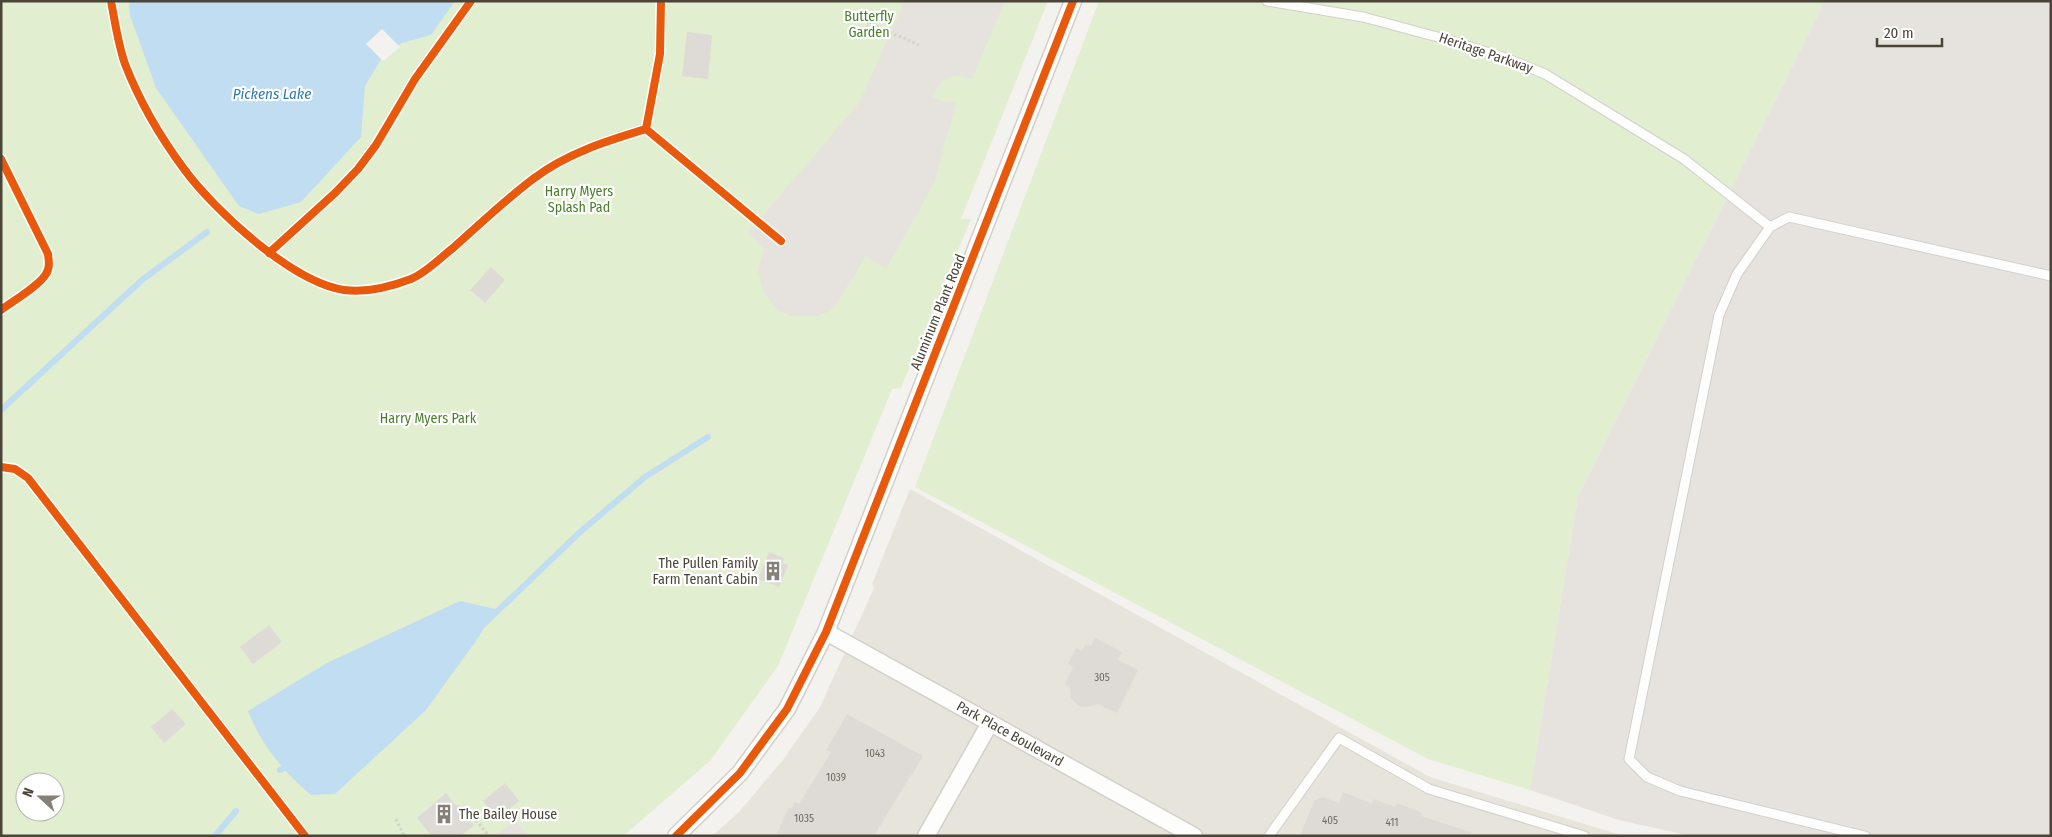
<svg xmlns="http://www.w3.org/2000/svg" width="2052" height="837" font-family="'Fira Sans Condensed',sans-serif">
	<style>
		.residential { fill: #e7e4dc }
		.industrial { fill: #e6e2de }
		.green { fill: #e1eecf; fill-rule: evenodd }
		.parking { fill: #e6e3df }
		.water { fill: #c0ddf1 }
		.pier { fill: #f4f2ee }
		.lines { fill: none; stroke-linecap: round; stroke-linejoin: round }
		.stream { stroke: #c0ddf1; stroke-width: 6 }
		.building { fill: #dedbd6 }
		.lane-casing { stroke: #d2d0cb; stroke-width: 11 }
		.street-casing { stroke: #d2d0cb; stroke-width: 19 }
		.path { stroke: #d3d2cc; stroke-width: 3; stroke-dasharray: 2.5 2.5; stroke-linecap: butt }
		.lane { stroke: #fdfdfc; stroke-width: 9 }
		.street { stroke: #fdfdfc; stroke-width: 16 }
		.cycleway-casing { stroke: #fff; stroke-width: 11 }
		.cycleway { stroke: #e8590c; stroke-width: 8 }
		.labels { text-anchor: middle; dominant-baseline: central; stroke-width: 4.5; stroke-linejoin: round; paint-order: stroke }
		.number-label { font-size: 11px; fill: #706a61 }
		.park-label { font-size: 14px; fill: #4a7f2a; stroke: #fff }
		.street-label { font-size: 14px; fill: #4b4439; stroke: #fff }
		.poi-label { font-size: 14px; fill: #4b4439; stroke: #fff; text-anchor: end }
		.water-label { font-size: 15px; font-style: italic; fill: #2e7ab2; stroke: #fff }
	</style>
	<rect width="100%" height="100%" fill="#f4f2ee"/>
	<!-- residential -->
	<path class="residential" d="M 910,489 L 1430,777 L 1624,836 L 712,836 L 739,812 L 783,760 L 820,707 L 874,588 L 872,584 Z"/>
	<!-- industrial -->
	<path class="industrial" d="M 1825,1 L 2051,1 L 2051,836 L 1691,836 L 1619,820 L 1530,790 L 1578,496 Z"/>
	<!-- green -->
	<path class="green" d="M 1,1 L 1048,1 L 961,219 L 971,219 L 901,388 L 892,389 L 778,666 L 710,761 L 623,836 L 1,836 ZM 25,782 L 55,782 L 55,812 L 25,812 Z
		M 1099,1 L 1825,1 L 1578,496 L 1530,790 L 1428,759 L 915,487 Z"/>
	<!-- parking -->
	<path class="parking" d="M 905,1 L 1005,1 L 972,79 L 958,76 L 949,77 L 941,82 L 935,91 L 932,98 L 956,103 L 934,183 L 886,269 L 866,256 L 835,306 L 828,312 L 818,316 L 791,316 L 778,310 L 764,292 L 758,270 L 764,248 L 748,233 L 859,103 Z
		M 516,820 L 528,836 L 495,836 Z"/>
	<!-- water -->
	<path class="water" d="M 129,1 L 455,1 L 431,35 L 402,43 L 383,56 L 365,86 L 361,137 L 301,202 L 259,214 L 239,206 L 156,88 L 130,15 Z
		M 460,601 L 495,609 L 478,638 L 426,710 L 335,794 L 311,795 C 284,772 261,745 248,711 L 327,663 Z"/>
	<!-- pier -->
	<path class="pier" d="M 382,29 L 400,47 L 383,61 L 366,44 Z"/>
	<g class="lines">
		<!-- stream -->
		<path class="stream" d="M 1,410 L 142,280 L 207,232
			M 483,625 L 579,533 L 645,477 L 708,437
			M 280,770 L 291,765
			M 215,836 L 236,811"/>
	</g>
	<!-- building -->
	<path class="building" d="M 687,32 L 712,35 L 708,79 L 682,76 Z
		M 491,267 L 505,280 L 485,303 L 470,290 Z
		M 769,552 L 784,558 L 782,563 L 788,565 L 779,587 L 758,579 Z
		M 269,625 L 282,642 L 253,664 L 240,647 Z
		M 1095,638 L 1122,652 L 1118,660 L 1138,670 L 1117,713 L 1098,704 L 1087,707 L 1078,706 L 1071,698 L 1070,687 L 1065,684 L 1073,667 L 1068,664 L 1076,648 L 1082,651 L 1086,644 L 1091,646 Z
		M 172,709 L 186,724 L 164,743 L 151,727 Z
		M 847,714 L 923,756 L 912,775 L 911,775 L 874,836 L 776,836 L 789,807 L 791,809 L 795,802 L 799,804 L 831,752 L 826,750 Z
		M 505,783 L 519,801 L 497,819 L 483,801 Z
		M 1343,792 L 1372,804 L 1374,799 L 1395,807 L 1397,803 L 1422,813 L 1421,816 L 1471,832 L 1471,836 L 1300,836 L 1314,801 L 1323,797 L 1339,803 Z
		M 446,793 L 456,806 L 458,804 L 474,825 L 461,836 L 432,836 L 417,818 Z"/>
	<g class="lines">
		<defs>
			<path id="lane" d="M 1267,1 L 1363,17 L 1445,39 L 1506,58 L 1545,74 L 1684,159 L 1770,227
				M 1269,836 L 1339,738 L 1429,789 L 1584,836
				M 1865,836 L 1680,791 L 1647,777 L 1629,759 L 1719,315 L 1737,274 L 1770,227 L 1789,217 L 2051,276"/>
			<path id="street" d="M 826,632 L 1194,836
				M 676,836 L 740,773 L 787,709 L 826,632 L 1073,1
				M 926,836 L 990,723"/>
		</defs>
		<!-- lane casing -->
		<use href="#lane" class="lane-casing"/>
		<!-- street casing -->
		<use href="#street" class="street-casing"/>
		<!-- path -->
		<path class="path" d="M 853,16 L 919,45
			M 863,37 L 876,10
			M 463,811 L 466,808 L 489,836
			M 396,819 L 404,836"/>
		<!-- lane -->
		<use href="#lane" class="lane"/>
		<!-- street -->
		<use href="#street" class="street"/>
		<defs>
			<path id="cycleway" d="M 111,1 C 115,22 118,44 125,64 C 139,100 161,138 184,169 C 215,211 292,282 344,290 C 366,293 390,287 411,279 C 426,273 440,258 453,248 C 479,225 505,200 533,179 C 567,153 607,141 646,129 L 660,54 L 661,1
				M 646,129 L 781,241
				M 1,159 L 48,254 C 49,261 50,268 46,274 C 39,286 13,301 1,310
				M 269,253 L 335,193 L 358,169 L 376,145 L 415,79 L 471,1
				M 1,467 L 15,469 L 28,478 L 305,836
				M 676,836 L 740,773 L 787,709 L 826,632 L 1073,1"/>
		</defs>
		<!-- cycleway casing -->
		<use href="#cycleway" class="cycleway-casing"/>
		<!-- cycleway -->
		<use href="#cycleway" class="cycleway"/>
	</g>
	<!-- icons -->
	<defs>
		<symbol id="building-bare" viewBox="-9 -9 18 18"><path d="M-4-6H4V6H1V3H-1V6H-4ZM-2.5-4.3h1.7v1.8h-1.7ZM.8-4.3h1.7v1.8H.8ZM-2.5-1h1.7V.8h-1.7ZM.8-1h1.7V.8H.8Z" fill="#868178" stroke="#fff" stroke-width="2.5" paint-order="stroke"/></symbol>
	</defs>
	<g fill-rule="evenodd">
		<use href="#building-bare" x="759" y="557" width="28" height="28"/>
		<use href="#building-bare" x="430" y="800" width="28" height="28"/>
	</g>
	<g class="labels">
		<!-- number labels -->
		<g class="number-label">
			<text x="1102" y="677">305</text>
			<text x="875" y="753">1043</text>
			<text x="836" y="777">1039</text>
			<text x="804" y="818">1035</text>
			<text x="1330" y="820">405</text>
			<text x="1392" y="822">411</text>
		</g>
		<!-- park labels -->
		<g class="park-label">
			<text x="869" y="16">Butterfly<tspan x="869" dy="16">Garden</tspan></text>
			<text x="579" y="191">Harry Myers<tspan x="579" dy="16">Splash Pad</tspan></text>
			<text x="428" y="418">Harry Myers Park</text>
		</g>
		<!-- street labels -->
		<g class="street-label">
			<text transform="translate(1486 53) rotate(19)">Heritage Parkway</text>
			<text transform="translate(938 312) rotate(-68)">Aluminum Plant Road</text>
			<text transform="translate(1010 734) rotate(29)">Park Place Boulevard</text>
		</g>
		<!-- poi labels -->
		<g class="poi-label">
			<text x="758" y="563">The Pullen Family<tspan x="758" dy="16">Farm Tenant Cabin</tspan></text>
			<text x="459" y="814" text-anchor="start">The Bailey House</text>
		</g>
		<!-- water labels -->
		<g class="water-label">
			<text x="272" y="94">Pickens Lake</text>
		</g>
	</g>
	<!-- border -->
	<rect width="2052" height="837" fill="none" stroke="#4b4439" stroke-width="5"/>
	<!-- north arrow -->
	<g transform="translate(40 797) rotate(291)"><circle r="24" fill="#ffffff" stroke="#b7b4b0"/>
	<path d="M0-4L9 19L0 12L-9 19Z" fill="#868178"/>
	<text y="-8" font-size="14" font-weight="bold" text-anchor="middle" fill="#4b4439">N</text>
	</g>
	<!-- scale -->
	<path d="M1877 38v8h65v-8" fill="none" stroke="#4b4439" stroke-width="2.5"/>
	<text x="1884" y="38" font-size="15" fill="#4b4439" stroke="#ffffff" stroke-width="4" paint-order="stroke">20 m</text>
</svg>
